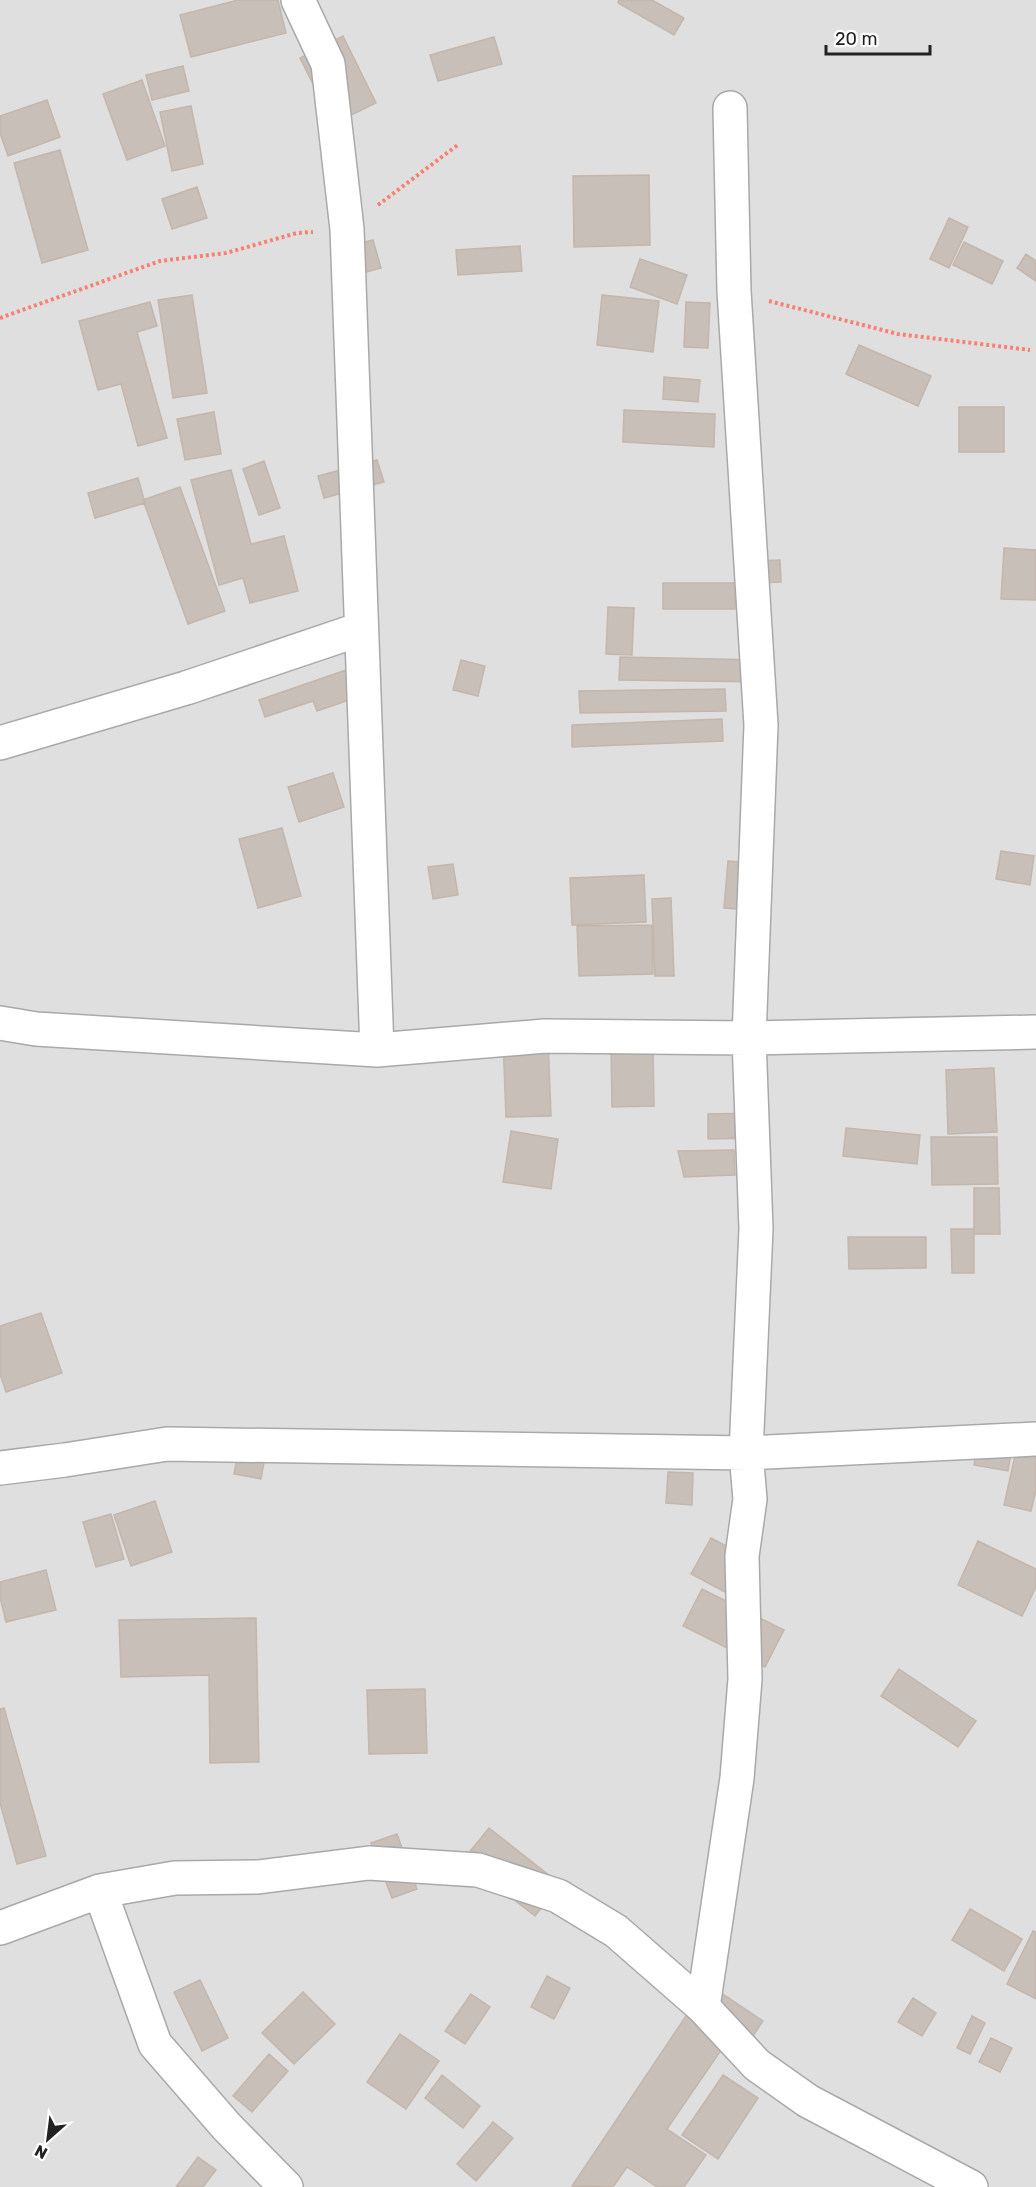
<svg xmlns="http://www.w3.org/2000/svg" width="1036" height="2187" font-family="Rubik,sans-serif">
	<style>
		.residential { fill: #e0dfdf }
		.building { fill: #c7bfb8; stroke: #c4b6ab; stroke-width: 1.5 }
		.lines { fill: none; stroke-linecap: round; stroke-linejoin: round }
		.minor-casing { stroke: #a9a9a9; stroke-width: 36 }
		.path { stroke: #fa8072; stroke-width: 4; stroke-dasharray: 3 3; stroke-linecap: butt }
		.minor { stroke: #fff; stroke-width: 33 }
	</style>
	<rect width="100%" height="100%" fill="#f2efe9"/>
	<!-- residential -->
	<path class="residential" d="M 0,0 L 1036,0 L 1036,2187 L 0,2187 Z"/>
	<!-- building -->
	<path class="building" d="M 238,0 L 278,0 L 286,33 L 191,57 L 180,15 Z
		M 619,0 L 652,0 L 684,18 L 674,35 L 618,3 Z
		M 343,36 L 376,103 L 333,124 L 300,58 Z
		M 494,37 L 502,64 L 438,81 L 430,55 Z
		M 183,66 L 189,91 L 152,100 L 146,75 Z
		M 142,80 L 165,146 L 127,160 L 103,94 Z
		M 47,100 L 60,137 L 8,156 L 0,133 L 0,116 Z
		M 191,106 L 203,164 L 172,171 L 160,112 Z
		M 60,150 L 88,250 L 42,263 L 14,163 Z
		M 649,175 L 650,245 L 574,247 L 573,176 Z
		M 197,187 L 207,218 L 172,229 L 162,199 Z
		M 949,218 L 968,227 L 949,268 L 930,259 Z
		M 373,240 L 381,268 L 348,277 L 341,248 Z
		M 964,242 L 1003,261 L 992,284 L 953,265 Z
		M 520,246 L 522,271 L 458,275 L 456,250 Z
		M 1026,254 L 1036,261 L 1036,281 L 1017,268 Z
		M 640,259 L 687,275 L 677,304 L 630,287 Z
		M 192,295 L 207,393 L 173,398 L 158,300 Z
		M 602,295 L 659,301 L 653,352 L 597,345 Z
		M 150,302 L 157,326 L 137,332 L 167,438 L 138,446 L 121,384 L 98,390 L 79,321 Z
		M 686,302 L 710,303 L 708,348 L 684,347 Z
		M 859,345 L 931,376 L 918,406 L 846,374 Z
		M 664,377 L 700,380 L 698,402 L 663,399 Z
		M 959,407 L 1004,407 L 1004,452 L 959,452 Z
		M 624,410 L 715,414 L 714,447 L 623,442 Z
		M 214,412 L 221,454 L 185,460 L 177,419 Z
		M 377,460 L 384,482 L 324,498 L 318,476 Z
		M 264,461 L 280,508 L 259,515 L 243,469 Z
		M 231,470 L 251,544 L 284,536 L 298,591 L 250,603 L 243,578 L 219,585 L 191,480 Z
		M 138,478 L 145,503 L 95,518 L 88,493 Z
		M 180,487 L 225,611 L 188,624 L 143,500 Z
		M 1004,548 L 1036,550 L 1036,600 L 1001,599 Z
		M 780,560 L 781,582 L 754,583 L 754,561 Z
		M 663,583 L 735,583 L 735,609 L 663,609 Z
		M 608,607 L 634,608 L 632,655 L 606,654 Z
		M 620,657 L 765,660 L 765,682 L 619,680 Z
		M 461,660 L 485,666 L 478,696 L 453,690 Z
		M 346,670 L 355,698 L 317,711 L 313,701 L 265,717 L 259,700 Z
		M 725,689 L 726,711 L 580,713 L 579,691 Z
		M 722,719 L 723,741 L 572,747 L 572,725 Z
		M 333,773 L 344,807 L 299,822 L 288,787 Z
		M 282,828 L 301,896 L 258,908 L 239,839 Z
		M 1001,851 L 1034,856 L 1030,885 L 996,879 Z
		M 728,861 L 769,864 L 766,911 L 724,908 Z
		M 453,864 L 458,895 L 433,899 L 428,867 Z
		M 644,875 L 646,922 L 572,925 L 570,878 Z
		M 671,898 L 674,976 L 655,976 L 652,899 Z
		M 652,925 L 653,974 L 579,976 L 577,926 Z
		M 548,1038 L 551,1116 L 506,1117 L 503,1039 Z
		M 611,1045 L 653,1045 L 654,1106 L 612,1107 Z
		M 994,1068 L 997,1132 L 948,1134 L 946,1070 Z
		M 761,1113 L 761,1138 L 708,1139 L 708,1114 Z
		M 846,1128 L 920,1135 L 917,1164 L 843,1156 Z
		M 511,1131 L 558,1139 L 551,1189 L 503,1182 Z
		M 931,1137 L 997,1137 L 998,1184 L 932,1185 Z
		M 734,1150 L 735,1175 L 684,1177 L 678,1151 Z
		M 974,1188 L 999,1188 L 1000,1234 L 974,1234 Z
		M 951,1229 L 974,1229 L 974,1273 L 952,1273 Z
		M 848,1237 L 926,1237 L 926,1268 L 849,1269 Z
		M 41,1313 L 62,1373 L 6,1392 L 0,1374 L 0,1326 Z
		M 1019,1438 L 1036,1442 L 1036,1490 L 1031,1511 L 1004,1505 Z
		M 240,1442 L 267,1446 L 261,1479 L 234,1474 Z
		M 978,1442 L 1012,1448 L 1008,1471 L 974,1465 Z
		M 668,1472 L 693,1473 L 692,1505 L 666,1503 Z
		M 155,1501 L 172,1552 L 131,1566 L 114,1515 Z
		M 111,1514 L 124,1559 L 96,1567 L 83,1522 Z
		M 711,1538 L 745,1556 L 725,1592 L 691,1574 Z
		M 978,1541 L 1036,1569 L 1036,1587 L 1022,1616 L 958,1585 Z
		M 46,1570 L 56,1610 L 6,1622 L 0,1597 L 0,1582 Z
		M 702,1589 L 784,1630 L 765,1667 L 683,1626 Z
		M 256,1618 L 259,1762 L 210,1763 L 209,1675 L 121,1677 L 119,1620 Z
		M 899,1669 L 976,1721 L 958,1747 L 881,1696 Z
		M 425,1689 L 427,1753 L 369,1754 L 367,1690 Z
		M 4,1708 L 46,1856 L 17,1864 L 0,1803 L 0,1709 Z
		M 489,1828 L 560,1884 L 535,1916 L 463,1860 Z
		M 397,1834 L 417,1889 L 392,1898 L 371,1843 Z
		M 970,1909 L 1022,1939 L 1004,1971 L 952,1940 Z
		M 1033,1931 L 1036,1932 L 1036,1999 L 1007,1984 Z
		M 547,1976 L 570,1988 L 554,2019 L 531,2007 Z
		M 200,1980 L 228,2038 L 202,2051 L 174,1992 Z
		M 708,1984 L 763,2021 L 743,2051 Z
		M 303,1992 L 335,2024 L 294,2064 L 262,2033 Z
		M 471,1994 L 490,2007 L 465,2044 L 445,2031 Z
		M 913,1998 L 936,2013 L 922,2036 L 898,2022 Z
		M 686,2016 L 726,2043 L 667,2129 L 706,2155 L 684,2187 L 657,2187 L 627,2167 L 613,2187 L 572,2186 Z
		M 972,2016 L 985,2023 L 970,2054 L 957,2048 Z
		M 400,2034 L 439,2061 L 406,2109 L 367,2082 Z
		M 991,2038 L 1012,2048 L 1000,2072 L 979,2062 Z
		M 269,2054 L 288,2071 L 252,2112 L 233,2096 Z
		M 442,2075 L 480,2106 L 463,2128 L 425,2098 Z
		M 723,2075 L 758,2098 L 718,2159 L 682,2135 Z
		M 493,2122 L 513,2138 L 476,2181 L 457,2164 Z
		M 198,2157 L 216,2170 L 203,2187 L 176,2187 Z"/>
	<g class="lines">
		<defs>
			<path id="minor" d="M 298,0 L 328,64 L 347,229 L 377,1050
				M 0,743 L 186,688 L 361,629
				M 0,1023 L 36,1029 L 377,1050 L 545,1036 L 749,1038 L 1036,1032
				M 0,1468 L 65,1460 L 167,1444 L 746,1453 L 1036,1439
				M 100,1891 L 155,2044 L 227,2127 L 286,2187
				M 0,1928 L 100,1891 L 175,1878 L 258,1877 L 369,1863 L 478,1870 L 558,1896 L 616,1931 L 703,2007 L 757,2065 L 808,2101 L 971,2187
				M 703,2007 L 737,1778 L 745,1679 L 742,1556 L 750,1499 L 746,1453 L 756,1229 L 749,1038 L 761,725 L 734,291 L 730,108"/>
		</defs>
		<!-- minor casing -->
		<use href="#minor" class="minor-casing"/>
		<!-- path -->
		<path class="path" d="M 378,205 L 459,144
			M 769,301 L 898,334 L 1030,350
			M 0,318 L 160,261 L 226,253 L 297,233 L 313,232"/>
		<!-- minor -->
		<use href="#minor" class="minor"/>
	</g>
	<!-- north arrow -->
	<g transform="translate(48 2139) rotate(208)" stroke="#ffffff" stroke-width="4.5" paint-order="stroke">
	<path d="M0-4.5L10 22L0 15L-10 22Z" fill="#222222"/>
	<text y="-9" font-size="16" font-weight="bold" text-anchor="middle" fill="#222222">N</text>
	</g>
	<!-- scale -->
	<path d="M826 45v9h104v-9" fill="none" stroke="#222222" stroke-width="3"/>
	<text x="835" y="45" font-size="18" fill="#222222" stroke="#ffffff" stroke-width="4.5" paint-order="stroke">20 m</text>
</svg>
